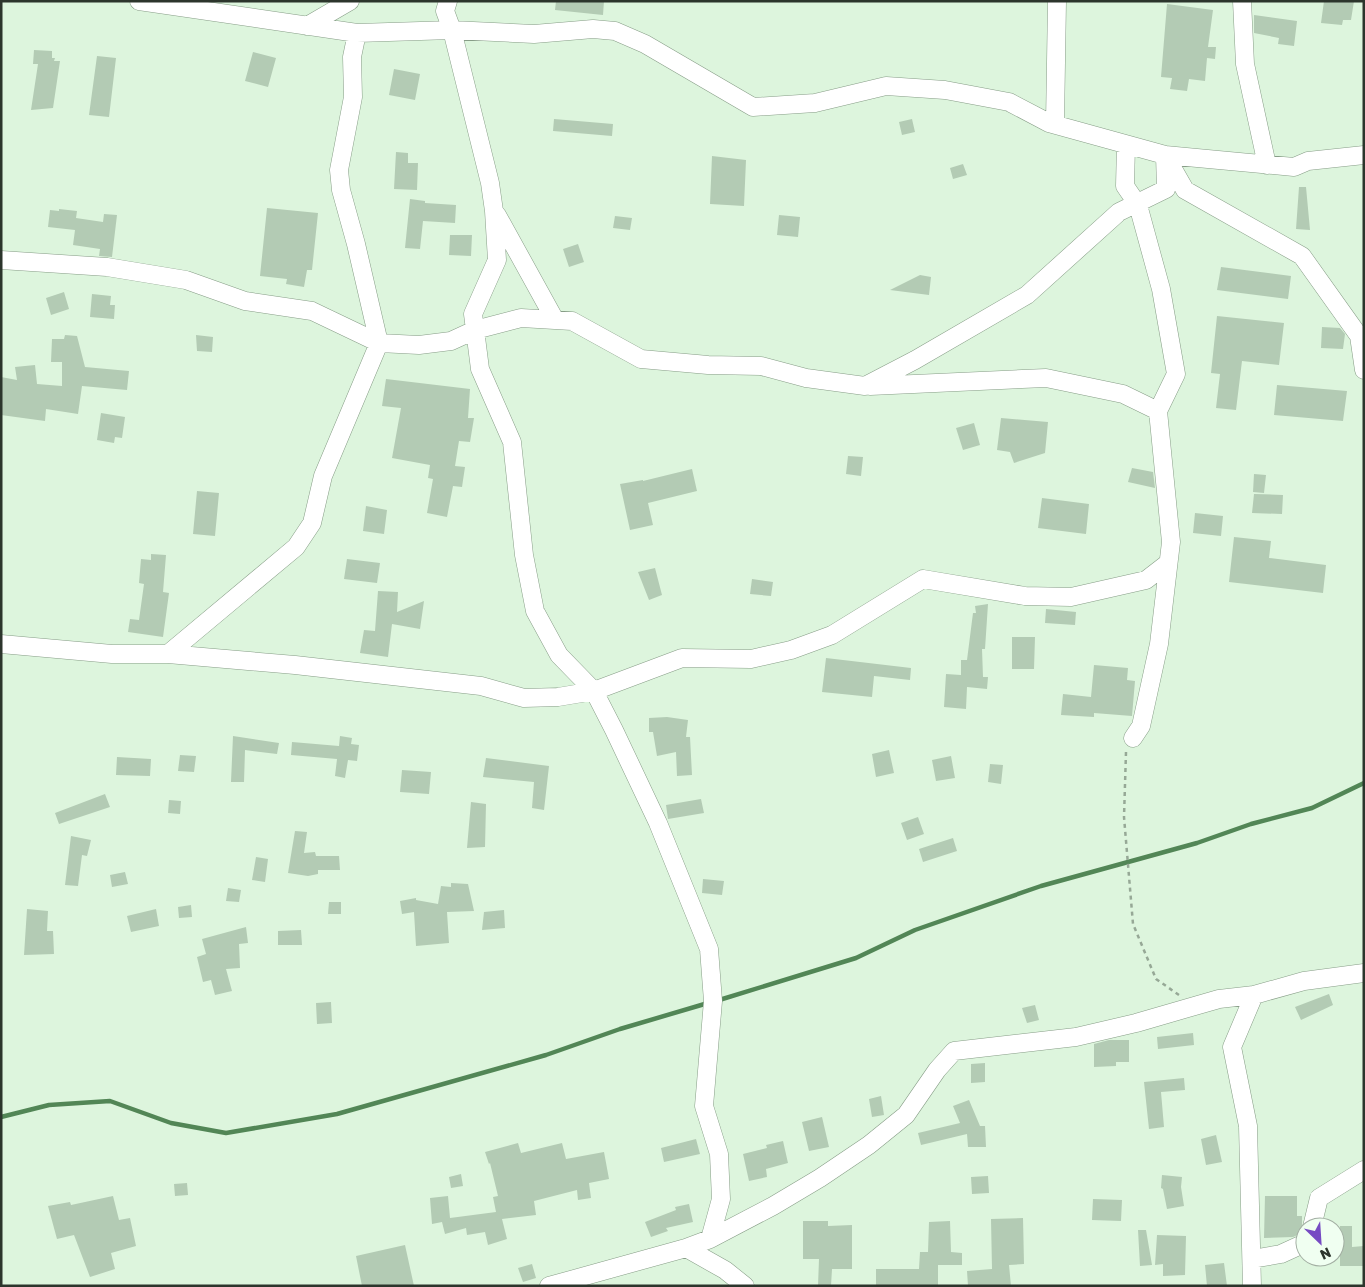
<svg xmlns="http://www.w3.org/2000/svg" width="1365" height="1287" font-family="Rubik,sans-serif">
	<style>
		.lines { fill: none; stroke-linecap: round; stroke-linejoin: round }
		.stream { stroke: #528656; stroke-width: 4.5 }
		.building { fill: #b3cbb4 }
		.street-casing { stroke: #879d87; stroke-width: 19 }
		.path { stroke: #96a896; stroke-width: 2.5; stroke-dasharray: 4 4; stroke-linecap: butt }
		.street { stroke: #fff; stroke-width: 18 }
	</style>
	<rect width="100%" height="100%" fill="#ddf5dd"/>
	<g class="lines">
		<!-- stream -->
		<path class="stream" d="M 716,1001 L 856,958 L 915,930 L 1041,886 L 1197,843 L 1251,824 L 1312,808 L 1364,783
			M 1,1117 L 49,1105 L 110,1101 L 171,1123 L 226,1133 L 337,1114 L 546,1055 L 620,1029 L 708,1003"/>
	</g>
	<!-- building -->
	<path class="building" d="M 556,1 L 604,1 L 603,15 L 555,10 Z
		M 1324,1 L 1354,1 L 1351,20 L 1343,20 L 1342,25 L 1321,23 Z
		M 1167,4 L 1213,10 L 1208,47 L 1216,47 L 1215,59 L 1207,58 L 1205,81 L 1189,79 L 1187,91 L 1170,89 L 1172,78 L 1161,77 Z
		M 1254,15 L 1297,21 L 1294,46 L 1278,44 L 1279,38 L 1254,33 Z
		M 34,50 L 52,51 L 52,58 L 55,58 L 54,61 L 60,61 L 53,108 L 31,110 L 38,64 L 33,64 Z
		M 253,52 L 276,58 L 268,87 L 245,81 Z
		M 97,56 L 116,58 L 109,117 L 89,115 Z
		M 394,69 L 420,74 L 415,100 L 389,95 Z
		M 554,119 L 613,124 L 612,136 L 553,131 Z
		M 912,119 L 915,132 L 902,135 L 899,122 Z
		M 396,152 L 408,153 L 408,163 L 418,163 L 417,190 L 394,189 Z
		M 712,156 L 746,160 L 744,206 L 710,204 Z
		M 963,164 L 967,175 L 953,179 L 950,168 Z
		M 1299,187 L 1306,187 L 1310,230 L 1296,229 Z
		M 410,199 L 425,201 L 425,203 L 456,205 L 455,223 L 423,221 L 420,249 L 405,248 Z
		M 267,208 L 318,213 L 312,270 L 307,270 L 304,287 L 286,284 L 287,279 L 260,276 Z
		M 59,209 L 77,211 L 76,218 L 103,222 L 104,214 L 117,215 L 112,257 L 99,256 L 100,249 L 73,245 L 75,230 L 48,227 L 50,210 L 59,211 Z
		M 779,215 L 800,217 L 798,237 L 777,235 Z
		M 615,216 L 632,218 L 630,230 L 613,228 Z
		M 450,235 L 472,235 L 471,256 L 449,255 Z
		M 578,244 L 584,262 L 569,267 L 563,249 Z
		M 1221,267 L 1291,276 L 1288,299 L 1217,290 Z
		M 920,275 L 931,277 L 929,295 L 890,290 Z
		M 64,292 L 69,309 L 51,315 L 46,298 Z
		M 92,294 L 111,296 L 110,305 L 115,305 L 114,319 L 90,317 Z
		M 1217,316 L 1284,323 L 1279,365 L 1242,361 L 1236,410 L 1216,408 L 1220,374 L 1211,373 Z
		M 1322,327 L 1340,328 L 1345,334 L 1343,349 L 1321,348 Z
		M 65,335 L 77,336 L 85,367 L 129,371 L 127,390 L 82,386 L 78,414 L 46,409 L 45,421 L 1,415 L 1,377 L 17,380 L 15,367 L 35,365 L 37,384 L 62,386 L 62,362 L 51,362 L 52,339 L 64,339 Z
		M 196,335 L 213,337 L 212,352 L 197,351 Z
		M 386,379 L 470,389 L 468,418 L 474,418 L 470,442 L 459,441 L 455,466 L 465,467 L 462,487 L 453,486 L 447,517 L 427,513 L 433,479 L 428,478 L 430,465 L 392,458 L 401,408 L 382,406 Z
		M 1277,385 L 1347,391 L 1343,421 L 1274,415 Z
		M 101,413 L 125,417 L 122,438 L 115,437 L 114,443 L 97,440 Z
		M 1001,418 L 1048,422 L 1045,453 L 1014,463 L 1010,452 L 997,450 Z
		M 974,423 L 980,445 L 963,450 L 956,428 Z
		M 848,456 L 863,457 L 861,476 L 846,474 Z
		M 1132,468 L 1153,472 L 1155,488 L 1128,482 Z
		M 692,469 L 697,491 L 648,503 L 653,525 L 630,530 L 620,484 L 643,480 L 643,481 Z
		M 1254,474 L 1266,475 L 1264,493 L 1253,492 Z
		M 197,491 L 219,493 L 215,536 L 193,534 Z
		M 1254,494 L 1283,495 L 1282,514 L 1252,513 Z
		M 1042,498 L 1089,504 L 1086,534 L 1038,528 Z
		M 366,506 L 387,510 L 384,534 L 363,531 Z
		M 1195,513 L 1223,516 L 1221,536 L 1193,533 Z
		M 1234,537 L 1271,541 L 1269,558 L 1326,565 L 1323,593 L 1229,582 Z
		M 151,554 L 166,555 L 163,592 L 169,593 L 163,637 L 128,632 L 130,619 L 139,620 L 144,584 L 139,583 L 141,559 L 151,560 Z
		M 347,559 L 380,563 L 377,583 L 344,579 Z
		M 655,568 L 662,595 L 649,600 L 638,572 Z
		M 752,579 L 773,582 L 771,596 L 750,594 Z
		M 378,591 L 398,592 L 397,612 L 424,601 L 420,629 L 392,624 L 388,657 L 360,653 L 364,630 L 375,631 Z
		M 988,604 L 985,649 L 982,649 L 983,677 L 988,677 L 987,689 L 967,687 L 966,709 L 944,707 L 946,674 L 961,675 L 961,660 L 967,660 L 973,613 L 976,613 L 975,606 Z
		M 1046,609 L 1076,612 L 1075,625 L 1045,623 Z
		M 1012,637 L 1035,637 L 1034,669 L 1012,669 Z
		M 826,658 L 911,668 L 910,680 L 874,676 L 872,697 L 822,692 Z
		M 1094,665 L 1128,668 L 1127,680 L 1135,681 L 1132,716 L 1094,713 L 1094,717 L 1061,715 L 1063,694 L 1091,697 Z
		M 667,717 L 688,720 L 686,737 L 690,737 L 692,775 L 677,776 L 676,752 L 657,756 L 653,732 L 649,732 L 649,718 Z
		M 233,736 L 279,743 L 277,754 L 245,750 L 244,782 L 231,782 Z
		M 340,736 L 352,738 L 351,744 L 359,745 L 357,761 L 348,760 L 345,778 L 335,776 L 337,759 L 291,755 L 292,742 L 339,746 Z
		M 889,750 L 894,773 L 876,777 L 872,754 Z
		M 180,755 L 196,756 L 194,772 L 178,771 Z
		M 951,756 L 955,778 L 936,781 L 932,760 Z
		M 117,757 L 151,759 L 150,776 L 116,775 Z
		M 486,758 L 549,766 L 544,810 L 532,808 L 534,782 L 483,777 Z
		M 990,764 L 1003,765 L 1001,784 L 988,782 Z
		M 402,770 L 431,772 L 429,794 L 400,792 Z
		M 105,794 L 110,807 L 59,824 L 55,813 Z
		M 701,799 L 704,813 L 668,819 L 666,805 Z
		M 169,800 L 181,801 L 180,814 L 168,813 Z
		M 471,802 L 486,804 L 485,847 L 467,848 Z
		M 918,817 L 924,834 L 907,840 L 901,823 Z
		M 295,831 L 307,832 L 304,853 L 315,852 L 316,856 L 339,856 L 340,870 L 318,870 L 318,874 L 308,876 L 288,873 Z
		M 71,836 L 91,840 L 87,856 L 82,855 L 78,886 L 65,885 Z
		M 953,838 L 957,851 L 923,862 L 919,849 Z
		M 256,857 L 268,859 L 265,882 L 252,880 Z
		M 125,872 L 128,884 L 112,887 L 110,875 Z
		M 703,879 L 724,881 L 722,895 L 702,893 Z
		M 451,883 L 468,884 L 474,911 L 447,912 L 449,943 L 416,946 L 414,912 L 402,914 L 400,901 L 416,898 L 416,900 L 438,904 L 441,886 L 451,887 Z
		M 228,888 L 241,890 L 239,902 L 226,901 Z
		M 329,902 L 341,902 L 341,914 L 328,914 Z
		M 191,905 L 192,917 L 179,918 L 178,907 Z
		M 27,909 L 48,911 L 47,931 L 53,931 L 54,954 L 24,955 Z
		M 156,909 L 159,926 L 131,932 L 127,916 Z
		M 504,910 L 505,928 L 482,930 L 484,912 Z
		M 246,927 L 248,943 L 239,944 L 240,968 L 226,969 L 232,991 L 215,995 L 211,980 L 203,982 L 197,957 L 206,954 L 202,939 Z
		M 301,930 L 302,945 L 278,945 L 278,931 Z
		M 1329,994 L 1333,1005 L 1301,1020 L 1295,1007 Z
		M 331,1002 L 332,1023 L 317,1024 L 316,1003 Z
		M 1035,1005 L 1039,1020 L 1027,1023 L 1022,1008 Z
		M 1193,1033 L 1194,1045 L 1158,1049 L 1157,1037 Z
		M 1109,1040 L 1129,1040 L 1129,1062 L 1116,1062 L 1116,1066 L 1094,1067 L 1094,1044 Z
		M 985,1063 L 985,1082 L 971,1083 L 971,1064 Z
		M 1184,1078 L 1185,1090 L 1161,1092 L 1164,1127 L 1149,1129 L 1144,1082 Z
		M 881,1096 L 884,1115 L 872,1117 L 869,1099 Z
		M 969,1100 L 980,1126 L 985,1126 L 986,1147 L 968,1147 L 967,1134 L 921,1145 L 918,1133 L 960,1123 L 953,1106 Z
		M 822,1117 L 829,1147 L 809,1151 L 802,1122 Z
		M 1216,1135 L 1222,1162 L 1206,1165 L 1201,1139 Z
		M 696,1139 L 700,1154 L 664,1162 L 661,1148 Z
		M 783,1141 L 788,1163 L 766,1169 L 767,1177 L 749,1181 L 743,1154 L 767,1148 L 766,1145 Z
		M 518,1143 L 521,1153 L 562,1143 L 566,1159 L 604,1152 L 609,1179 L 589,1183 L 591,1198 L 578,1200 L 577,1190 L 534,1201 L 536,1215 L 502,1219 L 507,1239 L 488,1245 L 485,1232 L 467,1235 L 466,1228 L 445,1234 L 442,1222 L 432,1224 L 430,1198 L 448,1196 L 450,1218 L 496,1212 L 493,1197 L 498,1196 L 490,1163 L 489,1164 L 485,1152 Z
		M 461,1174 L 463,1186 L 451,1188 L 449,1177 Z
		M 1162,1175 L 1182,1177 L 1181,1187 L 1184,1206 L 1167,1209 L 1163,1189 L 1161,1188 Z
		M 988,1176 L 989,1193 L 972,1194 L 971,1177 Z
		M 187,1183 L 188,1195 L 175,1196 L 174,1184 Z
		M 113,1196 L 119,1220 L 130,1218 L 136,1246 L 111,1253 L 115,1269 L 90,1277 L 74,1235 L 57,1239 L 48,1206 L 70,1202 L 71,1205 Z
		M 1265,1196 L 1297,1196 L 1297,1216 L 1302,1216 L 1302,1233 L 1293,1237 L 1264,1238 Z
		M 1093,1199 L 1122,1200 L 1121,1221 L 1092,1220 Z
		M 689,1204 L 693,1222 L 666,1228 L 668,1231 L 651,1237 L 645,1222 L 676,1210 L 675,1207 Z
		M 1023,1218 L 1024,1264 L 1009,1265 L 1011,1286 L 968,1286 L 967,1271 L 992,1269 L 991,1219 Z
		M 803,1221 L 828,1221 L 828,1226 L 852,1225 L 852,1269 L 832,1269 L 831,1286 L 818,1286 L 819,1259 L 803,1259 Z
		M 950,1221 L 951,1252 L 962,1253 L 962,1265 L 938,1265 L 938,1286 L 876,1286 L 876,1269 L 919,1269 L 920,1252 L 928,1252 L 929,1222 Z
		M 1340,1226 L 1352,1226 L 1352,1247 L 1364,1246 L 1364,1266 L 1340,1266 Z
		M 1138,1230 L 1146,1230 L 1152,1265 L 1140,1266 Z
		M 1157,1235 L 1186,1236 L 1185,1275 L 1163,1276 L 1163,1264 L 1155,1265 Z
		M 405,1245 L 414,1286 L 362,1286 L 356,1256 Z
		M 1224,1263 L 1227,1286 L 1207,1286 L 1205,1265 Z
		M 532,1264 L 536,1278 L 523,1282 L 518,1268 Z"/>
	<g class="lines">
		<defs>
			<path id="street" d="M 139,1 L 357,33 L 452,30 L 534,34 L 593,29 L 615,31 L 645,44 L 753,107 L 815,103 L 886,86 L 945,90 L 1009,102 L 1049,123 L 1165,155 L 1185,190 L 1302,256 L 1359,336 L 1364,370
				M 448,1 L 445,11 L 452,30 L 490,183 L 494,211 L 497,260 L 473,314 L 480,369 L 512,442 L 524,555 L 535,611 L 559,655 L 594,691 L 614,730 L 658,823 L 709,949 L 713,1001 L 704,1106 L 719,1154 L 721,1199 L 710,1239
				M 1242,1 L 1245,64 L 1267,165
				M 307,26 L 350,1
				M 1055,123 L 1057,1
				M 1126,145 L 1125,186 L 1138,205 L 1161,289 L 1176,374 L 1158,411
				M 497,215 L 555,320
				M 1,260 L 107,267 L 186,280 L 245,301 L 312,311 L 379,343 L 419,345 L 451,341 L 475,330 L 521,318 L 572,321 L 641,359 L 708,365 L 761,366 L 806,378 L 865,386 L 915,360 L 1027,295 L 1119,212 L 1166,189 L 1165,155 L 1294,167 L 1308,161 L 1364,155
				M 870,386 L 1046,378 L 1123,394 L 1158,411 L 1171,542 L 1159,644 L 1141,726 L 1133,738
				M 1,644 L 112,654 L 168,654 L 295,665 L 481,686 L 524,698 L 558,697 L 594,691 L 682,658 L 751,659 L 791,650 L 832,635 L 923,579 L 1025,596 L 1071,597 L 1146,580 L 1168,563
				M 168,654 L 296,547 L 312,523 L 323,476 L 379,343 L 356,244 L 341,190 L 339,170 L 353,97 L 352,57 L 357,33
				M 1312,1227 L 1319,1198 L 1364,1170
				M 686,1248 L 725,1270 L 745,1286
				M 1252,1259 L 1281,1254 L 1305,1243
				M 549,1286 L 686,1248 L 710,1239 L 773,1206 L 820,1178 L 869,1145 L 906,1115 L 937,1070 L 954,1051 L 1076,1037 L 1136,1023 L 1219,999 L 1254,995 L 1304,981 L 1364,973
				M 1252,1286 L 1248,1126 L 1232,1047 L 1254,995"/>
		</defs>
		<!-- street casing -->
		<use href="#street" class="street-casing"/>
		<!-- path -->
		<path class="path" d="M 1126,752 L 1124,817 L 1133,924 L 1156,979 L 1179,995"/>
		<!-- street -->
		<use href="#street" class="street"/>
	</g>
	<!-- border -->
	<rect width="1365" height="1287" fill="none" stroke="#2c352c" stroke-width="5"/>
	<!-- north arrow -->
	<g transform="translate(1320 1242) rotate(155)"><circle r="24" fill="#f0fff1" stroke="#a2aea2"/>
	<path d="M0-4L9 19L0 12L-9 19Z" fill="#764bc3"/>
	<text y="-8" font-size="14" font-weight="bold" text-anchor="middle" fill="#2c352c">N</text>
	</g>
</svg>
